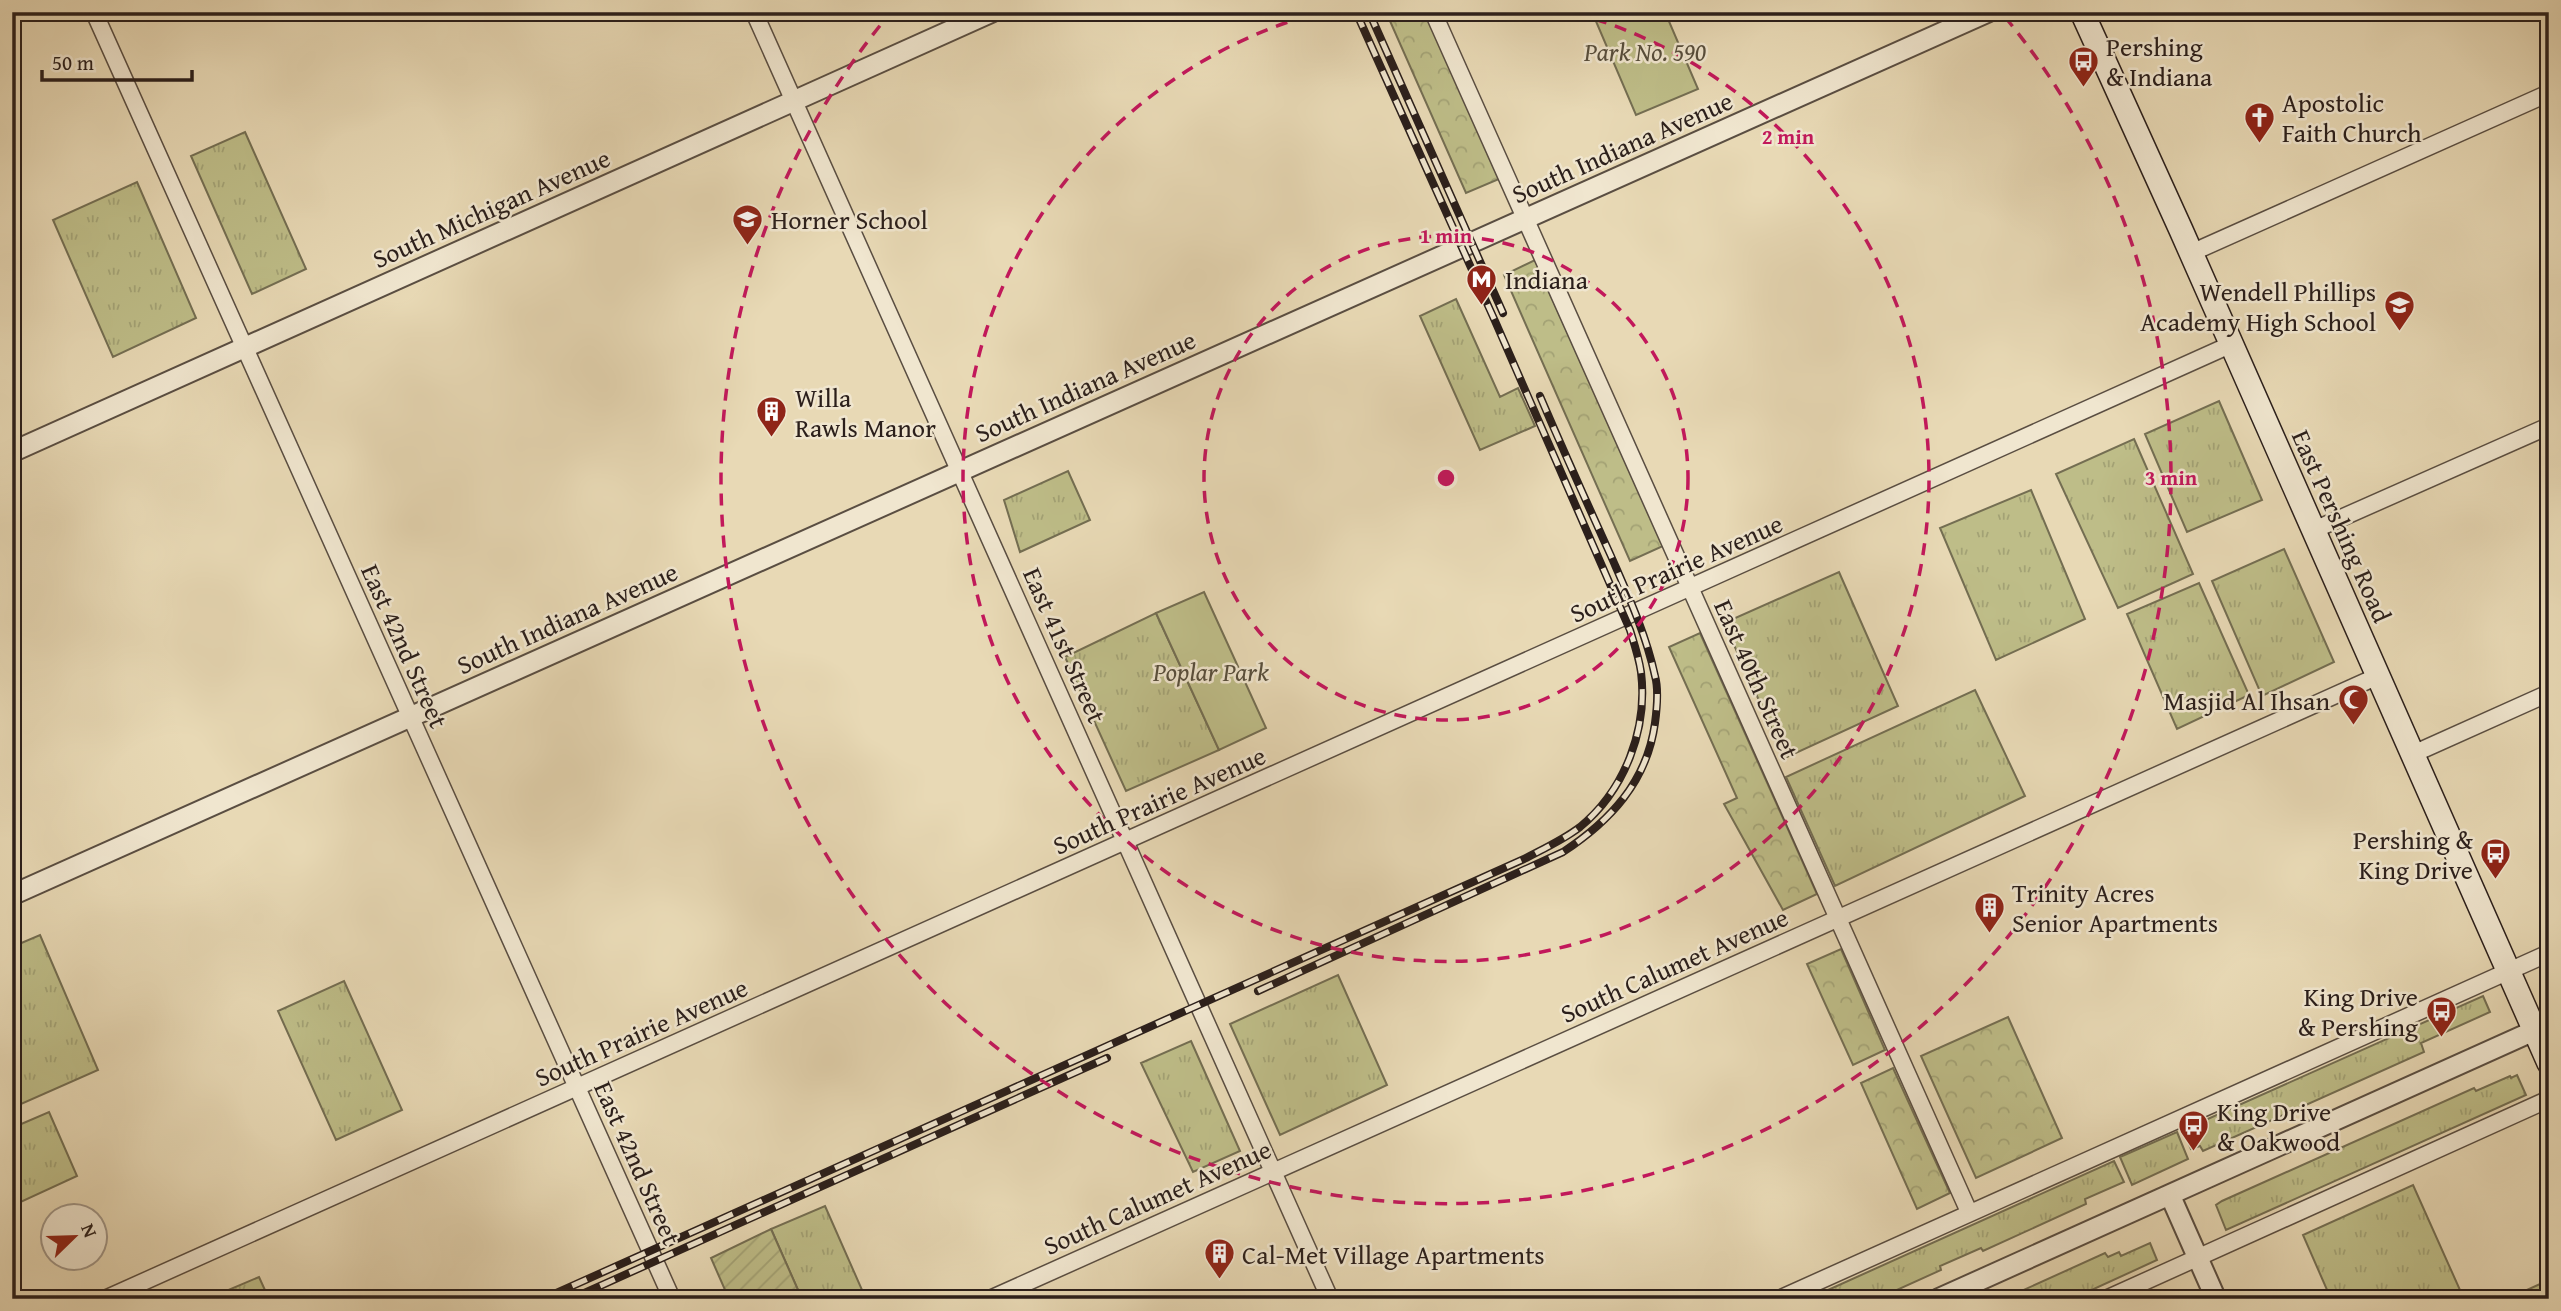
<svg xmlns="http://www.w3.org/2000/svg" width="2561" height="1311" font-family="'Gentium Book Plus',serif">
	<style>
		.grass { fill: url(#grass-tufts); stroke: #746e52; stroke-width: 2 }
		.forest { fill: url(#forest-crowns); stroke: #746e52; stroke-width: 2 }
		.park { fill: #bebd88; stroke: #746e52; stroke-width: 2 }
		.garden { fill: url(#garden-furrows); stroke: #746e52; stroke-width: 2 }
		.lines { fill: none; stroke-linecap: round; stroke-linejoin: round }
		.minor-casing { stroke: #5a4e42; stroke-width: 19 }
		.tertiary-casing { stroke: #5a4e42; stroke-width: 23 }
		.secondary-casing { stroke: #2b1f1b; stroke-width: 26 }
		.minor { stroke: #f0e6cf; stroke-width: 16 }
		.tertiary { stroke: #f0e6cf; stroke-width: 19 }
		.secondary { stroke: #f0e6cf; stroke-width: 23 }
		.rail-casing { stroke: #2b1f1b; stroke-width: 8 }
		.rail { stroke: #f0e6cf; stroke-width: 5; stroke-dasharray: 16; stroke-linecap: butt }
		.ring { fill: none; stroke: #c2185b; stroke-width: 3.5; stroke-dasharray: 12 9 }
		.labels { text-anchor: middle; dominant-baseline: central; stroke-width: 5; stroke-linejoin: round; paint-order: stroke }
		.poi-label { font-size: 26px; fill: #2b1f1b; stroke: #f0e6cf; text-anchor: start }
		.park-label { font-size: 26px; font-style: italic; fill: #574e3c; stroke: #f0e6cf }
		.street-label { font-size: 26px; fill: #2b1f1b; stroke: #f0e6cf }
		.centre { fill: #c2185b; stroke: #f0e6cf; stroke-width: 3.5 }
		.ring-label { font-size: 21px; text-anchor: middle; font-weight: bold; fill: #c2185b; stroke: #f0e6cf; stroke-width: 5; stroke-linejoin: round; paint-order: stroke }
	</style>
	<defs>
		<pattern id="grass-tufts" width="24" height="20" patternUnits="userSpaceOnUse" patternTransform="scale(1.75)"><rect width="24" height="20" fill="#bebd88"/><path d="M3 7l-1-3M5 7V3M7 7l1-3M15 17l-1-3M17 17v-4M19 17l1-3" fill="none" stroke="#a3a275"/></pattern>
		<pattern id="forest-crowns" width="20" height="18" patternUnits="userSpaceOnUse" patternTransform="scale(1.75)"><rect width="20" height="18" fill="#bebd88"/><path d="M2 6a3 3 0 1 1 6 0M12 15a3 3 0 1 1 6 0" fill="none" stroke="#a3a275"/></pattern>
		<pattern id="garden-furrows" width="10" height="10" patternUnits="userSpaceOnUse" patternTransform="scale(1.75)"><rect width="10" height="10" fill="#bebd88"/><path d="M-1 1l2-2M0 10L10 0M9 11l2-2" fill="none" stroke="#a3a275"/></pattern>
	</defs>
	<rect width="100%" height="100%" fill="#e8d9b5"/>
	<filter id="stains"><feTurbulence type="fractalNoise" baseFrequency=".00286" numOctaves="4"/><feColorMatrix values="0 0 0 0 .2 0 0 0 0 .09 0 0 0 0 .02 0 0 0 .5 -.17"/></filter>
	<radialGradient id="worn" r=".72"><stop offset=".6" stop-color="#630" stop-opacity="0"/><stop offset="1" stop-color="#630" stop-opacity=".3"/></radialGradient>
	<!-- grass -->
	<path class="grass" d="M 245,132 L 306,269 L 252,294 L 191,156 Z
		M 137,182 L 196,318 L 113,357 L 53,220 Z
		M 1456,299 L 1500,397 L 1518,388 L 1535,426 L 1480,450 L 1420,316 Z
		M 2219,401 L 2262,500 L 2187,532 L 2145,434 Z
		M 2134,439 L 2193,574 L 2118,608 L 2056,474 Z
		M 1068,471 L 1090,520 L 1020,552 L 1004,500 Z
		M 2031,490 L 2085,619 L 1996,660 L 1940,528 Z
		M 2284,549 L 2334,662 L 2262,696 L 2212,581 Z
		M 1839,572 L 1898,706 L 1785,758 L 1724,623 Z
		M 2199,583 L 2249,695 L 2177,729 L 2127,614 Z
		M 1156,613 L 1219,750 L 1126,791 L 1065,657 Z
		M 1975,690 L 2025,796 L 1835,886 L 1786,777 Z
		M 40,935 L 98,1070 L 12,1108 L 12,947 Z
		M 1338,975 L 1387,1085 L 1280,1135 L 1230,1024 Z
		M 344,981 L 402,1110 L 336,1140 L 278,1011 Z
		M 2483,996 L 2490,1012 L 2421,1043 L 2424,1052 L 2203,1151 L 2200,1146 L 2191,1149 L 2183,1130 Z
		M 1191,1041 L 1240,1151 L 1193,1172 L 1141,1063 Z
		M 2517,1075 L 2526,1095 L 2226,1230 L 2216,1205 L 2222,1201 L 2474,1088 L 2476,1091 L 2510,1076 L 2511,1078 Z
		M 49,1112 L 77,1176 L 12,1206 L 12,1128 Z
		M 2177,1132 L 2188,1159 L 2132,1185 L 2120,1157 Z
		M 2114,1161 L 2124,1182 L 2085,1199 L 2086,1204 L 1983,1251 L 1981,1248 L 1940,1266 L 1941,1270 L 1877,1299 L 1808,1299 Z
		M 2413,1185 L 2464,1299 L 2331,1299 L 2303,1235 Z
		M 825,1206 L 866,1299 L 802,1299 L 771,1229 Z
		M 2150,1243 L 2157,1260 L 2072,1299 L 2006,1298 L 2105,1253 L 2108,1257 L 2119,1252 L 2121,1256 Z
		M 259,1277 L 269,1299 L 212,1297 Z
		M 2549,1280 L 2549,1299 L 2507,1299 Z"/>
	<!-- forest -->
	<path class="forest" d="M 1386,12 L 1426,12 L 1499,179 L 1466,193 Z
		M 1535,260 L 1663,546 L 1630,561 L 1504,275 Z
		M 1700,633 L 1817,894 L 1783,910 L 1724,804 L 1737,798 L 1669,647 Z
		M 1841,949 L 1885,1050 L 1853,1065 L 1807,964 Z
		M 2008,1017 L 2062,1138 L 1976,1178 L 1921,1056 Z
		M 1893,1068 L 1950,1193 L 1917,1209 L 1861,1083 Z"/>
	<!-- park -->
	<path class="park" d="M 1592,12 L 1665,12 L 1698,89 L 1636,115 Z
		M 1204,592 L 1266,728 L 1219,750 L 1156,613 Z"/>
	<!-- garden -->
	<path class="garden" d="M 771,1229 L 802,1299 L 729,1299 L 711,1258 Z"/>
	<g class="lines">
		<defs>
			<path id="minor" d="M 94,12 L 672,1299
				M 754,12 L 1330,1299
				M 1433,12 L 1969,1212
				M 2191,253 L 2549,93
				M 2314,530 L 2549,426
				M 2413,754 L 2549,693
				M 105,1299 L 2232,344
				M 990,1299 L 2378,676
				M 1779,1299 L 2549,953
				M 2106,1299 L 2549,1099"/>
			<path id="tertiary" d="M 12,452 L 992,12
				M 12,895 L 1988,12
				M 2170,1195 L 2216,1299
				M 1938,1299 L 2549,1024"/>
			<path id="secondary" d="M 2082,12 L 2181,230 L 2549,1063"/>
		</defs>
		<!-- minor casing -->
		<use href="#minor" class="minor-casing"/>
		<!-- tertiary casing -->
		<use href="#tertiary" class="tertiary-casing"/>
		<!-- secondary casing -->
		<use href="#secondary" class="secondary-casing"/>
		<!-- minor -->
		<use href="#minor" class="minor"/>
		<!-- tertiary -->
		<use href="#tertiary" class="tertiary"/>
		<!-- secondary -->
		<use href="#secondary" class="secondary"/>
		<defs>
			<path id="rail" d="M 1369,12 L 1503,313
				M 1258,991 L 1563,852 C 1610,821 1647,782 1655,723 C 1657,708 1659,690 1655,676 C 1646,634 1628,595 1611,556 C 1587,503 1563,450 1540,396
				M 543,1299 L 1524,859 C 1543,849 1563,840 1580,827 C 1625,790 1648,729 1641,672 C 1639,658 1634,643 1630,630 L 1495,321 L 1356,12
				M 571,1299 L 1107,1058"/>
		</defs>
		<!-- rail casing -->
		<use href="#rail" class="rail-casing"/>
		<!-- rail -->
		<use href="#rail" class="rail"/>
	</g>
	<!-- distance rings -->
	<g class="ring">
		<circle cx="1446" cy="478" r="242"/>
		<path d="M1575 13A483 483 0 1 1 1317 13"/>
		<path d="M2005 17A725 725 0 1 1 887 17"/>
	</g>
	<!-- icons -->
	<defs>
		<symbol id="bus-pin" viewBox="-11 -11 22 30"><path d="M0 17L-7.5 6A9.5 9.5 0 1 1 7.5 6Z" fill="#8f2418" stroke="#f0e6cf"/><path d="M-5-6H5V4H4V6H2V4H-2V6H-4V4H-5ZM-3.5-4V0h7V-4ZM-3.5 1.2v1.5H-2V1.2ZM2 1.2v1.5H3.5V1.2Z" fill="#fff"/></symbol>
		<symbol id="church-pin" viewBox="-11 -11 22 30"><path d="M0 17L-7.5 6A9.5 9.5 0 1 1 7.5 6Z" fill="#8f2418" stroke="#f0e6cf"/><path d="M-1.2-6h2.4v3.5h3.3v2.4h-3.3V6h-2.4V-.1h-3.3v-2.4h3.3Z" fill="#fff"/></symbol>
		<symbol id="school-pin" viewBox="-11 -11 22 30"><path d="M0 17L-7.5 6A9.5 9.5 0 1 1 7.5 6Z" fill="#8f2418" stroke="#f0e6cf"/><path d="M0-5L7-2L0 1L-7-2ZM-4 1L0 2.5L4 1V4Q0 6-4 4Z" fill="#fff"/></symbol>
		<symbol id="metro-pin" viewBox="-11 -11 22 30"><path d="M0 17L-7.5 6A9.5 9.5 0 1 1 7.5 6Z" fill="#8f2418" stroke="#f0e6cf"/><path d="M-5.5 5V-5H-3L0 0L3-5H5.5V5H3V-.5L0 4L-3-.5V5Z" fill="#fff"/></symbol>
		<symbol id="building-pin" viewBox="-11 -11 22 30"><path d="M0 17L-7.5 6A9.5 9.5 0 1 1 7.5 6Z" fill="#8f2418" stroke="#f0e6cf"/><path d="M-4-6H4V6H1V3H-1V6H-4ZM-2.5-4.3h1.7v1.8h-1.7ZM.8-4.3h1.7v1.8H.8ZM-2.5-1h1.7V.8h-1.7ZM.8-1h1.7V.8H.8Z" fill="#fff"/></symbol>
		<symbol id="mosque-pin" viewBox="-11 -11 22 30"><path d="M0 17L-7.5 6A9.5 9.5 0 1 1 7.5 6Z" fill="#8f2418" stroke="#f0e6cf"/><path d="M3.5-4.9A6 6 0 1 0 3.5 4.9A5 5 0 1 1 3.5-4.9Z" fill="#fff"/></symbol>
	</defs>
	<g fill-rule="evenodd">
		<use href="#bus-pin" x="2066" y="44" width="35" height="47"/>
		<use href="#church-pin" x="2242" y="100" width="35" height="47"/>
		<use href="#school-pin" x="730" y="202" width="35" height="47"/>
		<use href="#metro-pin" x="1464" y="262" width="35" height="47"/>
		<use href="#school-pin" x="2382" y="288" width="35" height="47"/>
		<use href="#building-pin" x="754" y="394" width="35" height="47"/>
		<use href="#mosque-pin" x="2336" y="682" width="35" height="47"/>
		<use href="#bus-pin" x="2478" y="836" width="35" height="47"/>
		<use href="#building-pin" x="1972" y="890" width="35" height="47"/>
		<use href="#bus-pin" x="2424" y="994" width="35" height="47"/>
		<use href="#bus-pin" x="2176" y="1108" width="35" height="47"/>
		<use href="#building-pin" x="1202" y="1236" width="35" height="47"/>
	</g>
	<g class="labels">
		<!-- poi labels -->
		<g class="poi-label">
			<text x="2106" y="46">Pershing<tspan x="2106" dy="30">&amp; Indiana</tspan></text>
			<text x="2282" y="102">Apostolic<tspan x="2282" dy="30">Faith Church</tspan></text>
			<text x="771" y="219">Horner School</text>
			<text x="1505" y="279">Indiana</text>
			<text x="2376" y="291" text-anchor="end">Wendell Phillips<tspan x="2376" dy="30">Academy High School</tspan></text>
			<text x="795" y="397">Willa<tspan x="795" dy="30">Rawls Manor</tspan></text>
			<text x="2330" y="700" text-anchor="end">Masjid Al Ihsan</text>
			<text x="2473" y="839" text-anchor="end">Pershing &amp;<tspan x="2473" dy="30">King Drive</tspan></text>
			<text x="2012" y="892">Trinity Acres<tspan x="2012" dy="30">Senior Apartments</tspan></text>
			<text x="2418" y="996" text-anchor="end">King Drive<tspan x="2418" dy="30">&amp; Pershing</tspan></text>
			<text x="2217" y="1111">King Drive<tspan x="2217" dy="30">&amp; Oakwood</tspan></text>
			<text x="1242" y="1254">Cal-Met Village Apartments</text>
		</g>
		<!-- park labels -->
		<g class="park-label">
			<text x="1645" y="51">Park No. 590</text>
			<text x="1211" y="671">Poplar Park</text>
		</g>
		<!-- street labels -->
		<g class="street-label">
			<text transform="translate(1622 147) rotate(-24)">South Indiana Avenue</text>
			<text transform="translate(491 208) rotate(-24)">South Michigan Avenue</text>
			<text transform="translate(1085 386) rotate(-24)">South Indiana Avenue</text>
			<text transform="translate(2342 526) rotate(66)">East Pershing Road</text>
			<text transform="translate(1676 568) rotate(-24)">South Prairie Avenue</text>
			<text transform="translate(567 618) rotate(-24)">South Indiana Avenue</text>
			<text transform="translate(1065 645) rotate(66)">East 41st Street</text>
			<text transform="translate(405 646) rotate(66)">East 42nd Street</text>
			<text transform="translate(1757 679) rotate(66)">East 40th Street</text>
			<text transform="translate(1159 800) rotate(-24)">South Prairie Avenue</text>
			<text transform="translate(1674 965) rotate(-24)">South Calumet Avenue</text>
			<text transform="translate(641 1032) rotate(-24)">South Prairie Avenue</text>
			<text transform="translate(638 1163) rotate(66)">East 42nd Street</text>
			<text transform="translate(1157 1197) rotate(-24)">South Calumet Avenue</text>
		</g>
	</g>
	<circle cx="1446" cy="478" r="10" class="centre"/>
	<g class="ring-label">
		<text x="1788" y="144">2 min</text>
		<text x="1446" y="243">1 min</text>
		<text x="2171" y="485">3 min</text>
	</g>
	<!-- margin -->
	<rect width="2561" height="1311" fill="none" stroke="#e8d9b5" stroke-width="42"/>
	<rect x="14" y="14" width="2533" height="1283" fill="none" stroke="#2b1f1b" stroke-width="3.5"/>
	<rect x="21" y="21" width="2519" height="1269" fill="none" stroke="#2b1f1b" stroke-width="2"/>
	<!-- north arrow -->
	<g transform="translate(74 1237) rotate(67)"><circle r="33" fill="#f0e6cf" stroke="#a19687" stroke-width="2"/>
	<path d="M0-5L12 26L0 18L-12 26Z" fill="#8f2418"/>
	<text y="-10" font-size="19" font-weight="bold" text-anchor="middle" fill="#2b1f1b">N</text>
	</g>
	<!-- scale -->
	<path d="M42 70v10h150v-10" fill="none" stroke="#2b1f1b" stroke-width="3.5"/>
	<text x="52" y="70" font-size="21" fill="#2b1f1b" stroke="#f0e6cf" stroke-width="5" paint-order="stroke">50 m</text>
	<rect width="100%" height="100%" filter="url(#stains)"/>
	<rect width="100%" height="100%" fill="url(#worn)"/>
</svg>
